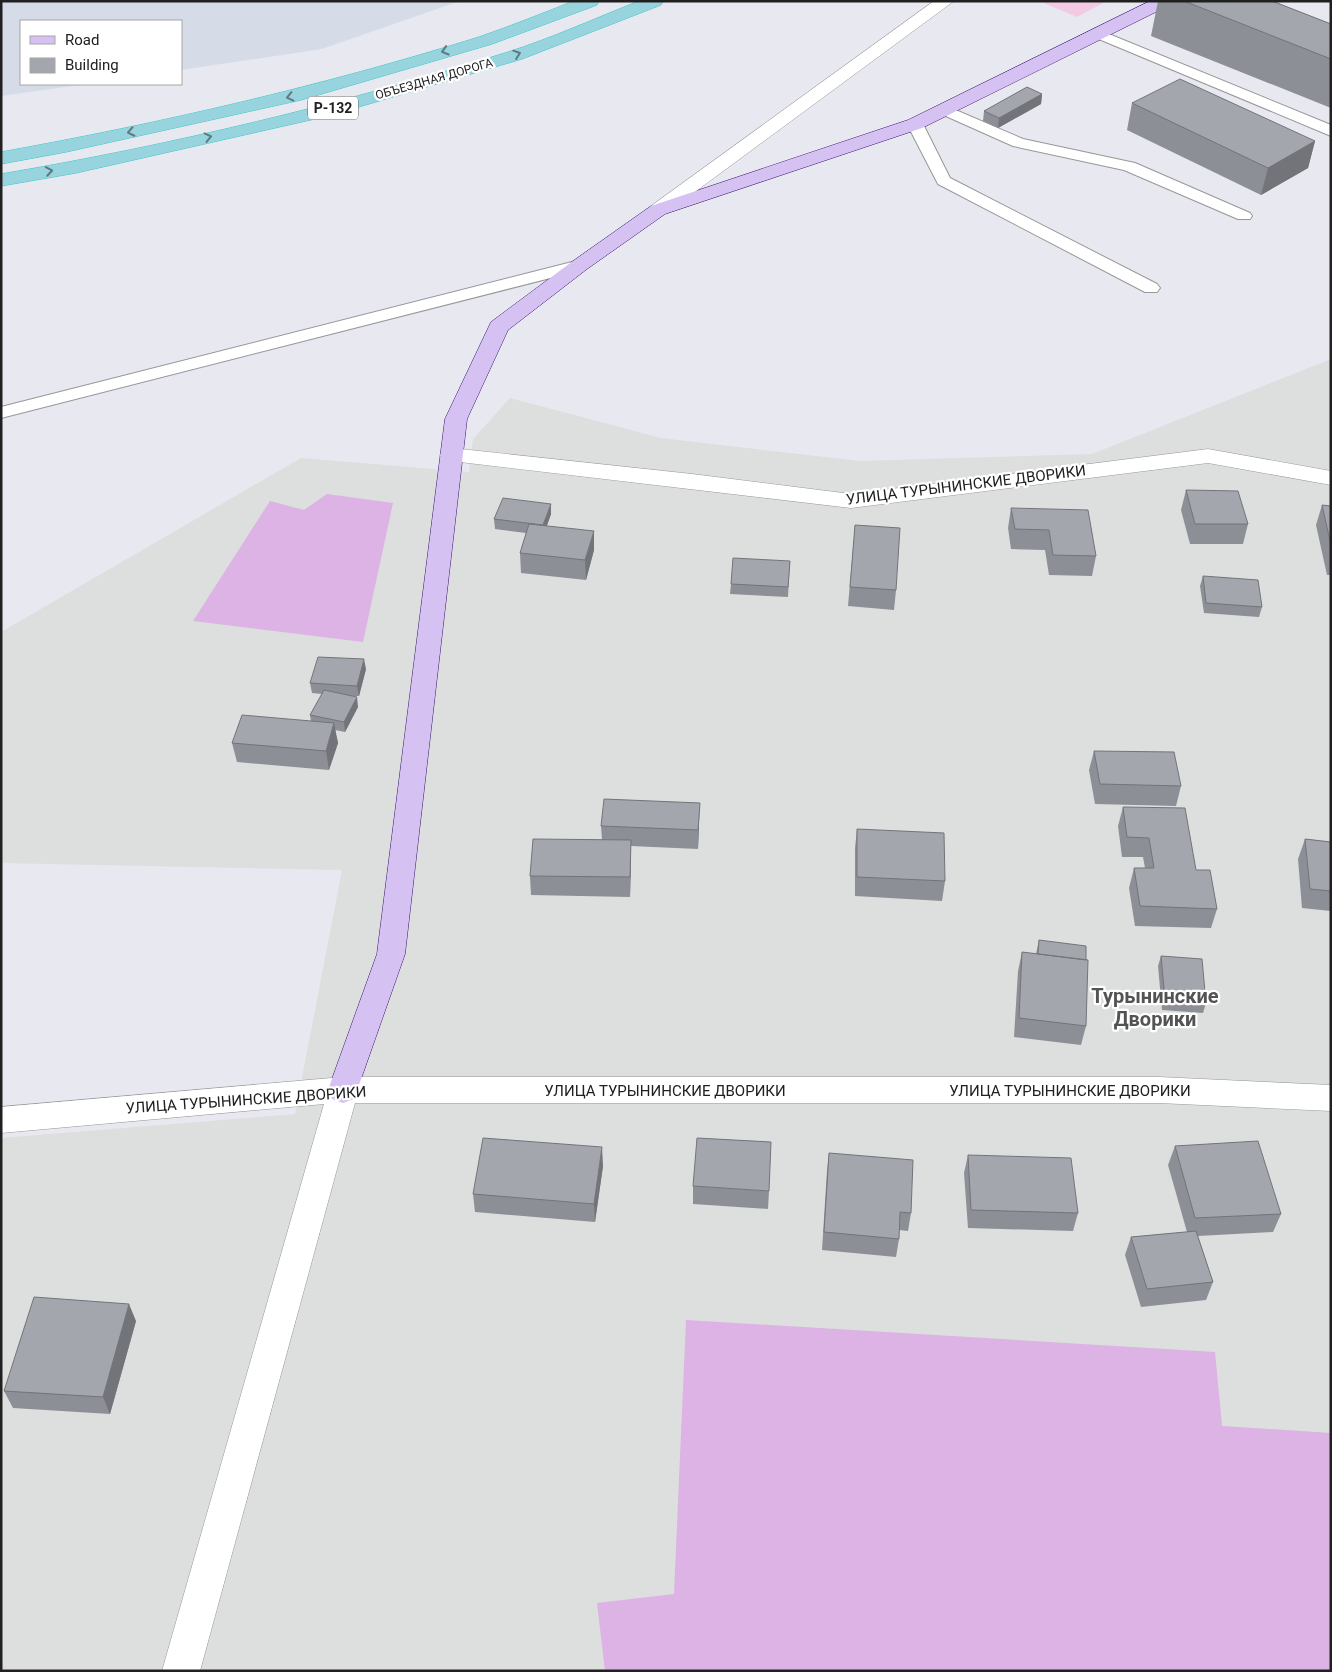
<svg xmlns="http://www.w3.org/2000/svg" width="1332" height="1672" font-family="Roboto,sans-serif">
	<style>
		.residential { fill: #dddede }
		.military { fill: #d5dce8 }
		.grass { fill: #dcb3e4 }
		.park { fill: #f4cae3 }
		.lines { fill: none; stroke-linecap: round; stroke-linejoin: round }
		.lane-casing { stroke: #979797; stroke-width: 2 }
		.street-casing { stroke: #979797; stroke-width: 1 }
		.secondary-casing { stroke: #39116d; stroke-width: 1 }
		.highway-casing { stroke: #3ac8c7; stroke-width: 1 }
		.lane { fill: #fff; fill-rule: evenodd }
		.street { fill: #fff; fill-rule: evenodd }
		.secondary { fill: #d5c2f3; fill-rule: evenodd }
		.highway { fill: #98d4de; fill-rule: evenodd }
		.wall { fill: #8d8f96 }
		.shaded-wall { fill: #73747a }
		.building { fill: #a4a6ae; stroke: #73747a }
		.oneway { stroke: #5c7a7f }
		.labels { text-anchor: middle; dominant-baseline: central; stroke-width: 4.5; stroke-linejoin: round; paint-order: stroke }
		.far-street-label { font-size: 12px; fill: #202020; stroke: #fff }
		.shield { fill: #fff; stroke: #636363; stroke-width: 1 }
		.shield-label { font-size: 14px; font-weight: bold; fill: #202020 }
		.street-label { font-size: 15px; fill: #202020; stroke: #fff }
		.district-label { font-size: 20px; font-weight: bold; fill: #535353; stroke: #fff }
	</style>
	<rect width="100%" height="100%" fill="#e8e8f0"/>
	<!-- residential -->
	<path class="residential" d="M 1331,359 L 1331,1671 L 1,1671 L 1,1138 L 295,1114 L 342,870 L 1,863 L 1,632 L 301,458 L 469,472 L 473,439 L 510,398 L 661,438 L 860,461 L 1092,454 Z"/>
	<!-- military -->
	<path class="military" d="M 1,1 L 460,1 L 322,49 L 181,70 L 181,21 L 21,21 L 21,84 L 86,84 L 1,96 Z"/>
	<!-- grass -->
	<path class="grass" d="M 327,494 L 393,503 L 363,642 L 193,621 L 270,501 L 304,510 Z
		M 686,1320 L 1215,1352 L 1222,1426 L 1331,1433 L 1331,1671 L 605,1671 L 597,1603 L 674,1594 Z"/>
	<!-- park -->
	<path class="park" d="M 1039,1 L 1107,1 L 1077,17 Z"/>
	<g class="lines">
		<defs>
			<path id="lane" d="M 1099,30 L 1331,125 L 1331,136 L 1094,37 L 1092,34 L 1094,31 Z
				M 944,105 L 1023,139 L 1135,163 L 1250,213 L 1252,216 L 1250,219 L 1238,219 L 1124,170 L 1013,146 L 939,113 L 936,110 L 939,107 Z
				M 915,119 L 920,121 L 923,124 L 950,178 L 1157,284 L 1160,288 L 1157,292 L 1145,292 L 938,184 L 907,124 L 910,121 Z
				M 580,260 L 586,261 L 588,265 L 586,269 L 1,418 L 1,407 Z"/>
			<path id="street" d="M 934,1 L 954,1 L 665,214 L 658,216 L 651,214 L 648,210 L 651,206 Z
				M 451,448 L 692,474 L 851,494 L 1208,449 L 1331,471 L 1331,485 L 1208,463 L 851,508 L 443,460 L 440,455 L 443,450 Z
				M 343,1077 L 1159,1077 L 1331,1085 L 1331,1111 L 1159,1103 L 355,1103 L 200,1671 L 162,1671 L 324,1104 L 1,1133 L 1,1107 Z"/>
			<path id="secondary" d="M 1150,1 L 1172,1 L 1170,5 L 922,128 L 665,214 L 587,269 L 508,330 L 467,419 L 405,954 L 354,1099 L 343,1103 L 332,1099 L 328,1090 L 377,954 L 445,419 L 491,322 L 573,261 L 651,206 L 908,120 Z"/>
			<path id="highway" d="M 574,1 L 599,1 L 597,5 L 492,44 L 301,100 L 66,152 L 1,164 L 1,152 C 162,123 322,86 479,37 C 511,26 543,13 574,1 Z
				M 639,1 L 663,1 L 661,5 L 522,59 L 328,116 L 76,173 L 1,186 L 1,174 C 172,145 343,104 508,52 C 552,38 596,18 639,1 Z"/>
		</defs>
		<!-- lane casing -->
		<use href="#lane" class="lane-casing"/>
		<!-- street casing -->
		<use href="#street" class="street-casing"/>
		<!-- secondary casing -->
		<use href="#secondary" class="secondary-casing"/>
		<!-- highway casing -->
		<use href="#highway" class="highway-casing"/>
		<!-- lane -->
		<use href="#lane" class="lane"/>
		<!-- street -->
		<use href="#street" class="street"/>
		<!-- secondary -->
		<use href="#secondary" class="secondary"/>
		<!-- highway -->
		<use href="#highway" class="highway"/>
	</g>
	<!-- wall -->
	<path class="wall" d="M 1158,1 L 1272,1 L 1331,24 L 1331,108 L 1151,36 Z
		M 1042,94 L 1041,104 L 998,128 L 983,121 L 984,111 Z
		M 1132,103 L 1315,141 L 1308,168 L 1261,195 L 1127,130 Z
		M 1186,490 L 1248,524 L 1243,544 L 1190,544 L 1181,510 Z
		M 551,504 L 551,514 L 547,526 L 594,550 L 586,580 L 521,573 L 520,553 L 526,533 L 495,529 L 494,519 Z
		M 1322,505 L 1331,506 L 1331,575 L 1327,575 L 1316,525 Z
		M 1011,508 L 1096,556 L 1092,576 L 1049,575 L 1045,550 L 1011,549 L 1008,528 Z
		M 855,525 L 896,590 L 894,610 L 848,606 Z
		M 790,561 L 788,597 L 730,594 L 731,584 Z
		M 1203,576 L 1262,607 L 1259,617 L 1204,613 L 1200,586 Z
		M 366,669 L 359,696 L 349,696 L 358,707 L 345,732 L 335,730 L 338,743 L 329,770 L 237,762 L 232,743 L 311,721 L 310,715 L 322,694 L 312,693 L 310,683 Z
		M 1094,751 L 1181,786 L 1176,806 L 1095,804 L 1089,770 Z
		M 1123,807 L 1196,870 L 1217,909 L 1211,928 L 1135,926 L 1129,888 L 1134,868 L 1145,868 L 1143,857 L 1122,857 L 1118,826 Z
		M 699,823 L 698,849 L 631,846 L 630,897 L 531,895 L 530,876 L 602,840 L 601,826 Z
		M 857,829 L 945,881 L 942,901 L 855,896 L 855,848 Z
		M 1305,839 L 1331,842 L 1331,911 L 1302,908 L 1298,859 Z
		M 1039,940 L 1086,1026 L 1081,1045 L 1014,1037 L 1018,971 L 1022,952 L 1036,954 Z
		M 1161,956 L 1206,1003 L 1203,1013 L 1162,1010 L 1158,966 Z
		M 1175,1146 L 1281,1214 L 1273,1232 L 1198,1236 L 1213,1282 L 1206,1300 L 1141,1307 L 1125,1255 L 1131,1237 L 1187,1232 L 1168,1165 Z
		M 829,1153 L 911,1213 L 908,1231 L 899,1230 L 899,1239 L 896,1257 L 822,1250 L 827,1171 Z
		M 968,1155 L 1078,1213 L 1073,1231 L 968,1228 L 964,1173 Z
		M 603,1166 L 595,1222 L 475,1212 L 473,1194 Z
		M 693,1186 L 769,1191 L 768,1209 L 693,1204 Z
		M 136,1321 L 110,1414 L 13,1408 L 4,1391 Z"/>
	<!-- shaded-wall -->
	<path class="shaded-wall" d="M 1042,94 L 1041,104 L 998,128 L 999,118 Z
		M 1315,141 L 1308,168 L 1261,195 L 1268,168 Z
		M 551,504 L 551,514 L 543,536 L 543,526 Z
		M 594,531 L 594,550 L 586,580 L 585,560 Z
		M 364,659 L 366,669 L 359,696 L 357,686 Z
		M 357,697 L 358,707 L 345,732 L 344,722 Z
		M 334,723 L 338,743 L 329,770 L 326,751 Z
		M 700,803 L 699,823 L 698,849 L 698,830 Z
		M 631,840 L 631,860 L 630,897 L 630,877 Z
		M 602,1147 L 603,1166 L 595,1222 L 594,1204 Z
		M 129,1304 L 136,1321 L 110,1414 L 103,1397 Z"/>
	<!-- building -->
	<path class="building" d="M 1184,1 L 1272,1 L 1331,24 L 1331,59 Z
		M 1180,79 L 1315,141 L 1268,168 L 1132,103 Z
		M 1027,87 L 1042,94 L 999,118 L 984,111 Z
		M 1186,490 L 1238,491 L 1248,524 L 1195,524 Z
		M 503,498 L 551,504 L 543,525 L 494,519 Z
		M 1322,505 L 1331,506 L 1331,545 Z
		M 1011,508 L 1088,510 L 1096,556 L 1053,555 L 1049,530 L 1015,529 Z
		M 529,524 L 594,531 L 585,560 L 520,553 Z
		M 855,525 L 900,528 L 896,590 L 850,587 Z
		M 733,558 L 790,561 L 788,587 L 731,584 Z
		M 1203,576 L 1258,580 L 1262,607 L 1206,603 Z
		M 318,657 L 364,659 L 357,686 L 310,683 Z
		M 324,690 L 357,697 L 344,722 L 310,715 Z
		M 242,715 L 334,723 L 326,751 L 232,743 Z
		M 1094,751 L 1174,752 L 1181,786 L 1100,784 Z
		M 604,799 L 700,803 L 698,830 L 601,826 Z
		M 1123,807 L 1185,808 L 1196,870 L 1210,870 L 1217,909 L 1140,906 L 1134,868 L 1154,868 L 1149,838 L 1127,837 Z
		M 857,829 L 944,833 L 945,881 L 857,877 Z
		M 533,839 L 631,840 L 630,877 L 530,876 Z
		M 1305,839 L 1331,842 L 1331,891 L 1310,889 Z
		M 1039,940 L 1086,946 L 1086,960 L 1038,954 Z
		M 1022,952 L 1088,960 L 1086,1026 L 1019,1018 Z
		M 1161,956 L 1202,959 L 1206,1003 L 1165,1000 Z
		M 483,1138 L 602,1147 L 594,1204 L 473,1194 Z
		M 697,1138 L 771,1142 L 769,1191 L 693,1186 Z
		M 1258,1141 L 1281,1214 L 1195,1218 L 1175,1146 Z
		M 829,1153 L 913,1160 L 911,1213 L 900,1212 L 899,1239 L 824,1232 Z
		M 968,1155 L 1071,1158 L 1078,1213 L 971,1210 Z
		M 1196,1231 L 1213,1282 L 1147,1289 L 1131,1237 Z
		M 34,1297 L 129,1304 L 103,1397 L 4,1391 Z"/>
	<!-- one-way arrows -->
	<defs><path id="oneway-chevron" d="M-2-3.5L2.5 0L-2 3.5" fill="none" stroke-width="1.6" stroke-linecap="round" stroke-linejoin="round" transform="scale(1.25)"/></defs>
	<g class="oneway">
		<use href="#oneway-chevron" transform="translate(445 51) rotate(163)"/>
		<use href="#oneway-chevron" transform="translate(517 54) rotate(-19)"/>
		<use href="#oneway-chevron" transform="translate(290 97) rotate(167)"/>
		<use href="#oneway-chevron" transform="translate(131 132) rotate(168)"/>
		<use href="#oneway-chevron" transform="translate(208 137) rotate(-13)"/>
		<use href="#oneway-chevron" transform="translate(49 171) rotate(-10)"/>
	</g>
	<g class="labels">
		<!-- far-street labels -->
		<g class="far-street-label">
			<text transform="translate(434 79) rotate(-16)">ОБЪЕЗДНАЯ ДОРОГА</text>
		</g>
		<!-- shield labels -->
		<rect class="shield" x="308" y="96.5" width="50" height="23" rx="4"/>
		<g class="shield-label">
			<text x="333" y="108">Р-132</text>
		</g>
		<!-- street labels -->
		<g class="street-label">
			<text transform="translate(966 485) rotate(-7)">УЛИЦА ТУРЫНИНСКИЕ ДВОРИКИ</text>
			<text x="665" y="1091">УЛИЦА ТУРЫНИНСКИЕ ДВОРИКИ</text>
			<text x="1070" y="1091">УЛИЦА ТУРЫНИНСКИЕ ДВОРИКИ</text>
			<text transform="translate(246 1100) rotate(-4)">УЛИЦА ТУРЫНИНСКИЕ ДВОРИКИ</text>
		</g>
		<!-- district labels -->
		<g class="district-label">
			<text x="1155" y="996">Турынинские<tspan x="1155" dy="23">Дворики</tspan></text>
		</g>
	</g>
	<!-- border -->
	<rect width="1332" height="1672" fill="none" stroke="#202020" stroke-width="5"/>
	<!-- legend -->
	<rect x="20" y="20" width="162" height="65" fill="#ffffff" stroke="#a6a6a6"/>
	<rect x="30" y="36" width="25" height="8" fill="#d5c2f3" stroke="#a6a6a6"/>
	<text x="65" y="45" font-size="15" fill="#202020">Road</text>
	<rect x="30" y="58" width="25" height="15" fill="#a4a6ae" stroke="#a6a6a6"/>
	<text x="65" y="70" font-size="15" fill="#202020">Building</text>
</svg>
